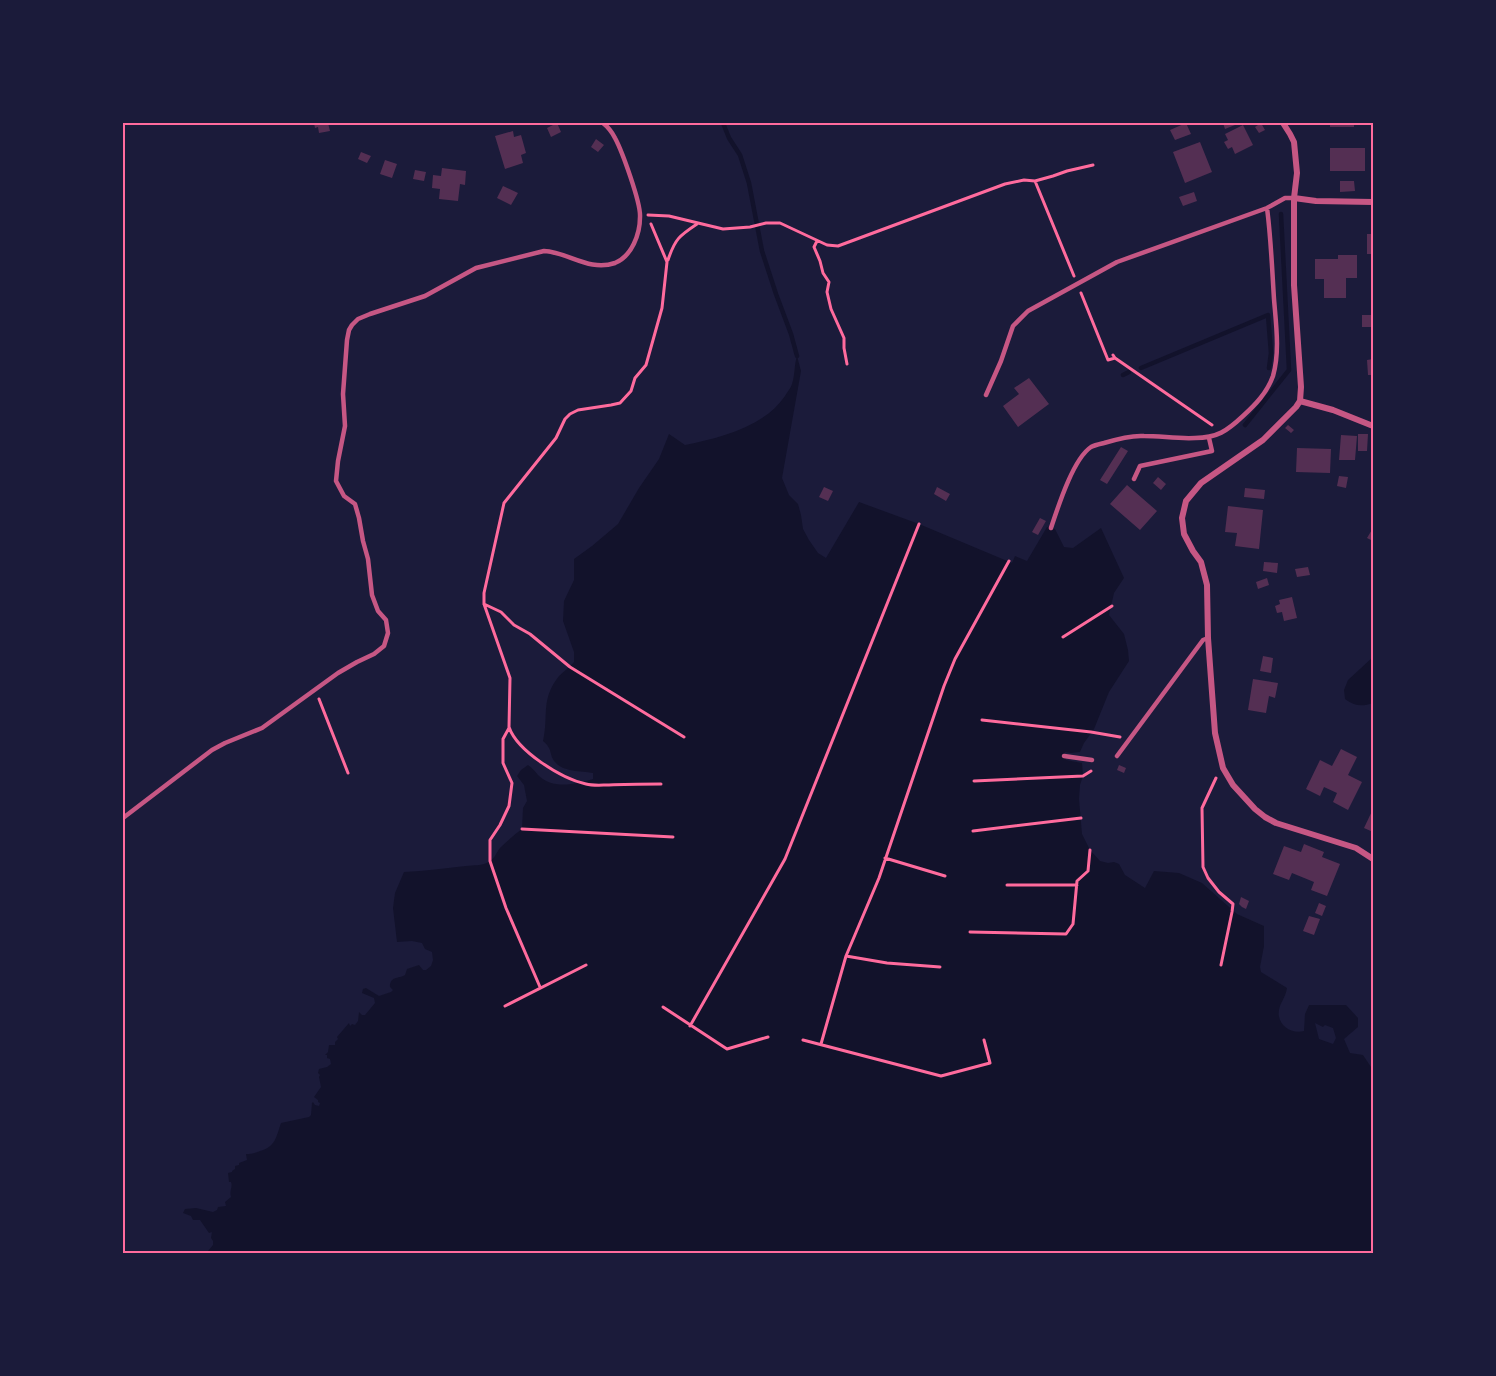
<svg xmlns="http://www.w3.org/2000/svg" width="1496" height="1376" font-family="'IBM Plex Sans',sans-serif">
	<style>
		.water { fill: #12122b; fill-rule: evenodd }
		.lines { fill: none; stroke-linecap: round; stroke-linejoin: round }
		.stream { stroke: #12122b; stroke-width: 4.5 }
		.building { fill: #542f53 }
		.path { stroke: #ff6b9d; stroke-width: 3 }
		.service { stroke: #c65784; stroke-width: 4.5 }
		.minor { stroke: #c65784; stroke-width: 6 }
		.neatline { fill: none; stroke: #ff6b9d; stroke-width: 2 }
	</style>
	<rect width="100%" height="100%" fill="#1b1b3a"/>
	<!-- water -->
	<path class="water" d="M 797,356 L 801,371 L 782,478 L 789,495 L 798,504 L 801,515 L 803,529 L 809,540 L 818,553 L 826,558 L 859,502 L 919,524 L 1012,563 L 1015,556 L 1027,561 L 1047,527 L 1055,529 L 1064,547 L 1073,548 L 1101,528 L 1124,578 L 1114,593 L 1109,615 L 1124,634 L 1128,650 L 1129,661 L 1109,692 L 1094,729 L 1084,743 L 1080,752 L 1071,753 L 1065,752 L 1064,756 L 1066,760 L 1082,763 L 1083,776 L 1080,785 L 1079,799 L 1082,834 L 1090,850 L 1100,861 L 1108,863 L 1114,862 L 1119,864 L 1125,875 L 1145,888 L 1154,871 L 1179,873 L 1202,883 L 1237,914 L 1264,926 L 1264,946 L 1260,967 L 1261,972 L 1287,988 C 1286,995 1283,999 1280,1006 C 1274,1022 1289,1035 1304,1031 L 1305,1014 L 1309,1005 L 1346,1005 L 1358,1018 L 1358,1027 L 1344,1039 L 1350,1053 L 1363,1055 L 1371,1067 L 1373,1066 L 1373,1253 L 211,1253 L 208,1251 L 213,1245 L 213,1241 L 211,1238 L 212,1232 L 209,1233 L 200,1220 L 193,1220 L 191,1216 L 183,1213 L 185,1209 L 196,1208 L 213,1212 L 217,1210 L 218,1207 L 226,1206 L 225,1202 L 231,1197 C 229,1190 233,1188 231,1182 L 229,1182 L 228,1173 L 232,1172 L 232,1171 L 235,1169 L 235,1166 L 239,1165 L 239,1163 L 247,1160 L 246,1154 C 251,1154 255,1153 260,1151 C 275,1147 276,1138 281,1123 L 309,1117 L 311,1115 L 312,1103 L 313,1102 L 315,1105 L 319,1106 L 320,1103 L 318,1102 L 318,1100 L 314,1097 L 321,1087 L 319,1077 L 320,1075 L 318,1073 L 319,1069 L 327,1067 L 331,1064 L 330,1059 L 327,1058 L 327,1055 L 325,1055 L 328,1052 L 329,1045 L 335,1045 L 335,1042 L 338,1039 L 337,1037 L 349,1023 L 350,1026 L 352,1024 L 355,1025 L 358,1021 L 359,1012 L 362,1015 L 365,1015 L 375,1003 L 374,998 L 362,993 L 363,989 L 366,988 L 379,996 L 391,992 L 393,990 L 390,987 C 390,976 398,979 405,975 L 407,969 L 419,965 L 423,970 L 426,970 L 431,966 L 433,960 L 432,952 L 425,949 L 422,943 L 412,941 L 397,942 L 393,908 L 395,893 L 404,872 C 425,871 445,868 466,866 C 474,865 481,866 489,862 C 495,858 496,853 500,848 C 507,841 514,835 522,829 L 523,808 L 527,801 L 524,785 L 517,776 L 521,770 L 528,765 C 532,768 535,771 538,775 C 553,790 576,784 593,779 L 593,773 C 581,771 563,772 555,762 C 549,755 553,749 543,741 C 549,715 540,700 559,676 C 564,671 570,667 574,662 L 574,652 L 563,621 L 564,601 L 574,580 L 574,559 L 592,546 L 618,524 L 639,488 L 659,459 L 669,434 L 685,445 C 720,438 764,427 785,396 C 787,392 791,388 792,384 C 795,375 794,365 797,356 ZM 1315,1023 L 1323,1027 L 1325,1025 L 1333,1028 L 1336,1038 L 1333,1044 L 1319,1039 Z
		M 1373,657 L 1373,703 C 1362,707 1354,706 1345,699 L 1344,690 L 1348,680 Z"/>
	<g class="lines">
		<!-- stream -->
		<path class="stream" d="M 723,123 L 729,138 L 740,155 L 749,183 L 762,251 L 776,294 L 791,334 L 797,356
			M 1141,368 L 1268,315 L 1271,353 L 1269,368
			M 1123,375 L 1129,372
			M 1245,425 L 1289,370 L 1281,214"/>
	</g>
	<!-- building -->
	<path class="building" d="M 314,123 L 328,123 L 330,131 L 319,133 L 318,127 L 315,128 Z
		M 557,123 L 561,132 L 551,137 L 547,128 Z
		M 1186,123 L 1191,134 L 1175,140 L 1170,130 Z
		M 1223,123 L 1240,123 L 1225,129 Z
		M 1261,123 L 1265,130 L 1259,133 L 1255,127 Z
		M 1330,123 L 1354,123 L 1354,127 L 1330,127 Z
		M 1243,125 L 1253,145 L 1235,154 L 1232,147 L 1228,149 L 1224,142 L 1228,140 L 1225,134 Z
		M 513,131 L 514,137 L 521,135 L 526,153 L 521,155 L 523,163 L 505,169 L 495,136 Z
		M 596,139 L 604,145 L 598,152 L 591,147 Z
		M 1200,142 L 1212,172 L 1185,183 L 1173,152 Z
		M 1330,148 L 1365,148 L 1365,171 L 1330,171 Z
		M 361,152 L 371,156 L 367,163 L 358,159 Z
		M 385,160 L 397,164 L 392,178 L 380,174 Z
		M 442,168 L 466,171 L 465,185 L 460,184 L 458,201 L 439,199 L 440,189 L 432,188 L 433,175 L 441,176 Z
		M 415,170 L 426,172 L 424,181 L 413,179 Z
		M 1340,181 L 1354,181 L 1355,191 L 1340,192 Z
		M 503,186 L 518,193 L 511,205 L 497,198 Z
		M 1194,192 L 1197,201 L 1183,206 L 1179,197 Z
		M 1367,234 L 1373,234 L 1373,254 L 1367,254 Z
		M 1338,255 L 1357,255 L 1357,278 L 1346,278 L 1346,298 L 1324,298 L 1324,279 L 1315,279 L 1315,259 L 1338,259 Z
		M 1362,315 L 1371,315 L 1371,327 L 1362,327 Z
		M 1373,359 L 1373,375 L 1368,375 L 1367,360 Z
		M 1029,378 L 1049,404 L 1018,427 L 1003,406 L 1019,394 L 1014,388 Z
		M 1288,425 L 1294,430 L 1291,433 L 1285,428 Z
		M 1358,434 L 1368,434 L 1367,451 L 1358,451 Z
		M 1341,435 L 1357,436 L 1355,460 L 1339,460 Z
		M 1121,447 L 1128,451 L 1107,484 L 1100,480 Z
		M 1297,448 L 1331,449 L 1330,473 L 1296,472 Z
		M 1339,476 L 1348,477 L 1346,488 L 1337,486 Z
		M 1158,477 L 1166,484 L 1161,490 L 1153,483 Z
		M 1127,485 L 1157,511 L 1140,530 L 1110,504 Z
		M 824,487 L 833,491 L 828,501 L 819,497 Z
		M 937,487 L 950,494 L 946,501 L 934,494 Z
		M 1245,488 L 1265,490 L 1264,499 L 1244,497 Z
		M 1228,506 L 1263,510 L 1259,549 L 1235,546 L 1237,533 L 1225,532 Z
		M 1040,518 L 1046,521 L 1038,535 L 1032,532 Z
		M 1373,528 L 1373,541 L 1367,538 Z
		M 1264,562 L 1278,563 L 1277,573 L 1263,571 Z
		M 1308,567 L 1310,575 L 1297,577 L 1295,569 Z
		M 1267,578 L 1269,585 L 1258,589 L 1256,582 Z
		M 1292,597 L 1297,618 L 1284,621 L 1282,612 L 1277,613 L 1275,606 L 1280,604 L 1279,600 Z
		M 1263,656 L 1273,658 L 1271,673 L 1260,671 Z
		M 1253,679 L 1278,683 L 1275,698 L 1269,696 L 1266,713 L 1248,710 Z
		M 1341,749 L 1357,757 L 1348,775 L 1362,782 L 1348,810 L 1333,802 L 1337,793 L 1324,787 L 1320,796 L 1306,789 L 1320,760 L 1332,766 Z
		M 1119,765 L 1126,768 L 1124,773 L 1117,770 Z
		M 1373,809 L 1373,832 L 1364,828 Z
		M 1304,844 L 1324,852 L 1322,857 L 1340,864 L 1327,896 L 1311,890 L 1314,882 L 1292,873 L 1289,880 L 1273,874 L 1284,846 L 1301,852 Z
		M 1241,897 L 1249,901 L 1246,909 L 1242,907 L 1239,904 Z
		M 1319,903 L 1326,906 L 1322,916 L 1315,913 Z
		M 1309,916 L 1320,919 L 1314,935 L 1303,931 Z"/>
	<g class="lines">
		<!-- path -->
		<path class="path" d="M 1035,181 L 1074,276
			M 648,215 L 669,216 L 723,229 L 750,227 L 766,223 L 780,223 L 827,245 L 838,246 L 1005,184 L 1024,180 L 1035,181 L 1053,176 L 1067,171 L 1093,165
			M 651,224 L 667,262 L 662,308 L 646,365 L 635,378 L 631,391 L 620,403 L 611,405 L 578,410 L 570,414 L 565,419 L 556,438 L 504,503 L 484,593 L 484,604 L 510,678 L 509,727 C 517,751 562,779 586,784 C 593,786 602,785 609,785 C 626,784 643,784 661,784
			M 817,241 L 814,247 L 820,261 L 823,273 L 829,282 L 827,292 L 831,309 L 844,338 L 844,348 L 847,364
			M 668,260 C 675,239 679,236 697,224
			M 1081,293 L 1108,360 L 1115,358
			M 1113,355 L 1115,358 L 1212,425
			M 484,604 L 501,612 L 514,625 L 530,634 L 570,667 L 684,737
			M 1063,637 L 1112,606
			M 319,699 L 348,773
			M 982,720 L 1091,732 L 1120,737
			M 509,728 L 503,739 L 503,763 L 512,783 L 509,806 L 500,825 L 490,840 L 490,861 L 506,908 L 540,987
			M 1216,778 L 1202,808 L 1203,867 L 1208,878 L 1219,892 L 1233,904 L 1232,912 L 1221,965
			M 974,781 L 1083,776 L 1091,771
			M 522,829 L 673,837
			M 973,831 L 1081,818
			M 885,858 L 945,876
			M 1007,885 L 1077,885
			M 970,932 L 1066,934 L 1073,924 L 1077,881 L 1088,871 L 1090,850
			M 846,956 L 887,963 L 940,967
			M 505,1006 L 586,965
			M 663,1007 L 727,1049 L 768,1037
			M 690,1026 L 785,859 L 919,524
			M 803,1040 L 941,1076 L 990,1063 L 984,1040
			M 821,1044 L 846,956 L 879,878 L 944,686 L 955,659 L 1009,561"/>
		<!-- service -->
		<path class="service" d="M 986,395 L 1001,361 L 1013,326 L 1028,311 L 1117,262 L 1267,208 L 1285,198 L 1294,198
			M 1134,479 L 1140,466 L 1212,451 L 1209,438
			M 1051,528 C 1058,507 1073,459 1091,447 C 1095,445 1100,444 1104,443 C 1117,439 1131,435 1144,436 C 1161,436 1178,439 1195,438 C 1217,438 1227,431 1243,416 C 1255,405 1267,393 1273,376 C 1280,352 1276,324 1274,299 C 1272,268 1271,238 1267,208
			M 1064,756 L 1092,760
			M 1117,756 L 1203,640 L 1208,638
			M 123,818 L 212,750 L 225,743 L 262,728 L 338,673 L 357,662 L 374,654 L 384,646 L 388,633 L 386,620 L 378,611 L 372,595 L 368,559 L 363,541 L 359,518 L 355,504 L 344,496 L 336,481 L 338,461 L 345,426 L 343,394 L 347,340 L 349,330 L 352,325 L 358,319 L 370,314 L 425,296 L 476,268 L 544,251 C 568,252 589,272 615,263 C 632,256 640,234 640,217 C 641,203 622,151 615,138 C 612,132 608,127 603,123"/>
		<!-- minor -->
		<path class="minor" d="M 1283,123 L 1290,134 L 1294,142 L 1297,173 L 1294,198 L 1294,285 L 1301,387 L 1300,401 L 1296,407 L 1263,440 L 1201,483 L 1186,501 L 1182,518 L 1184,534 L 1193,551 L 1201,562 L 1207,585 L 1208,638 L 1215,733 L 1223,768 L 1233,785 L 1255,809 L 1265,817 L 1276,823 L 1356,848 L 1373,859
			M 1294,198 L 1316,201 L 1373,202
			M 1300,401 L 1333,410 L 1373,426"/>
	</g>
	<!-- border -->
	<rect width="1496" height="1376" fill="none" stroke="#1b1b3a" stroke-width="249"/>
	<rect x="124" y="124" width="1248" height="1128" class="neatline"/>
</svg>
